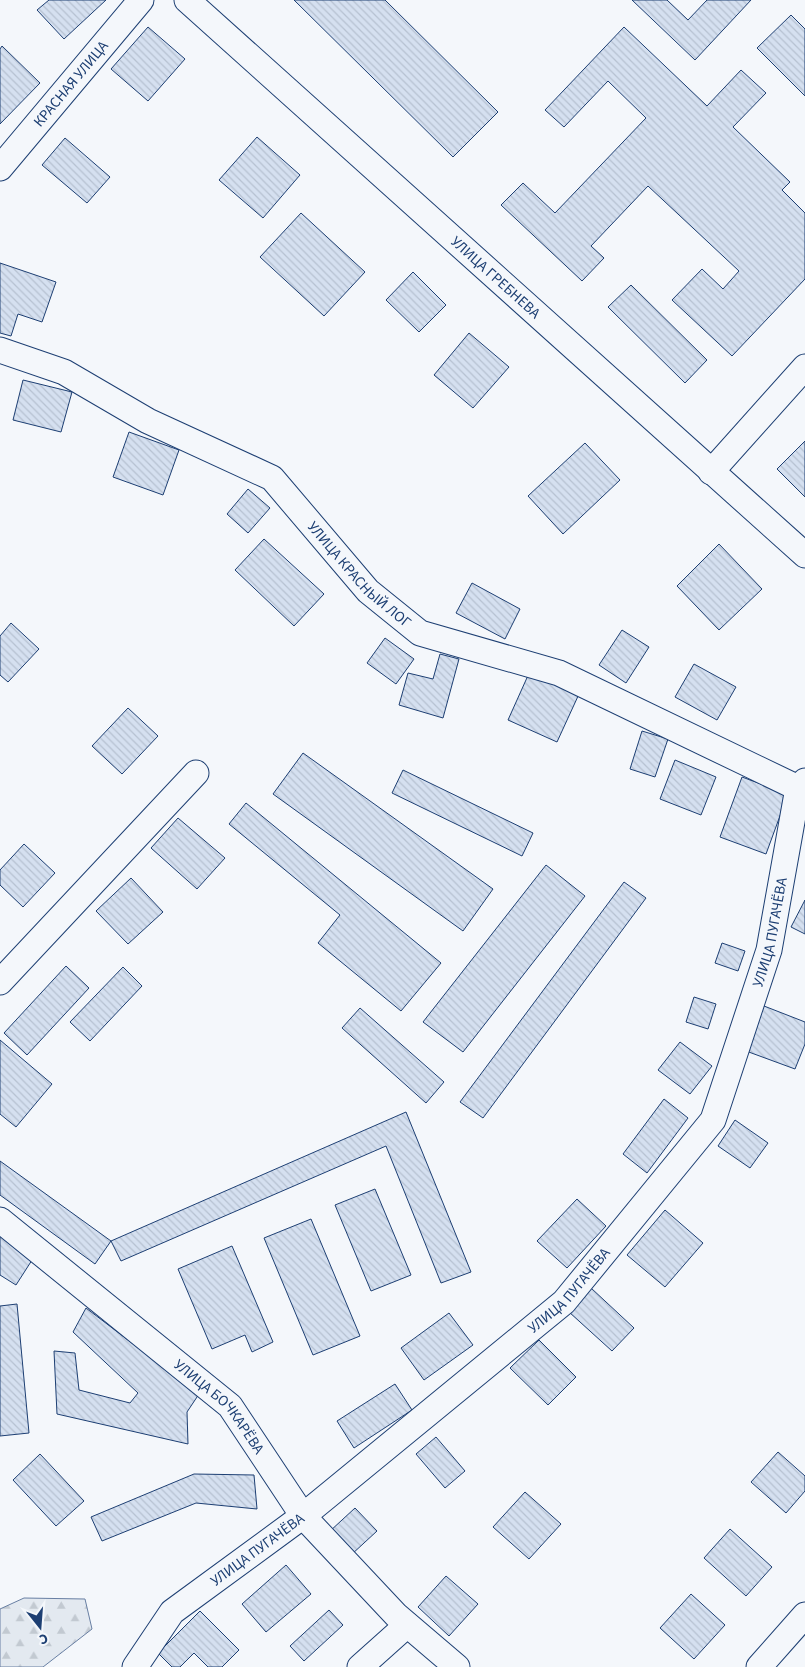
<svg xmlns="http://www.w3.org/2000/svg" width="805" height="1667" font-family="'Source Sans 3',sans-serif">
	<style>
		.forest { fill: url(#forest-firs); stroke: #687fa3 }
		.building { fill: url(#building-back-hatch); stroke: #1d3f73 }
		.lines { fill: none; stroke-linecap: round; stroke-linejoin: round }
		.minor-casing { stroke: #1d3f73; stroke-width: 27 }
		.minor { stroke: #f4f7fb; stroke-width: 25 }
		.labels { text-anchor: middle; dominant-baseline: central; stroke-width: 4; stroke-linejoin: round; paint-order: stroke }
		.street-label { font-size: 15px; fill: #1d3f73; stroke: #f4f7fb }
	</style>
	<defs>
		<pattern id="forest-firs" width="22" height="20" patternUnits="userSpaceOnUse" patternTransform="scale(1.25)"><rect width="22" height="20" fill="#e3e9f0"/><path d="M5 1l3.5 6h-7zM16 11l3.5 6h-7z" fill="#c2c9d1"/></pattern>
		<pattern id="building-back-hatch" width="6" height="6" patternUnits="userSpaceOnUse" patternTransform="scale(1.25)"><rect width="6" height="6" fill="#d5e0f0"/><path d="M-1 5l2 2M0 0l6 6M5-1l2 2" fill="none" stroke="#b6c1d1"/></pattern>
	</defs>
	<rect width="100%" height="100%" fill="#f4f7fb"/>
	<!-- forest -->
	<path class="forest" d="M 24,1598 L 85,1599 L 92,1629 L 43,1667 L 0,1667 L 0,1609 Z"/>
	<!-- building -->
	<path class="building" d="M 49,0 L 106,0 L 64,39 L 37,10 Z
		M 294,0 L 385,0 L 498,112 L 453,157 Z
		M 632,0 L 667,0 L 688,20 L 707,0 L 751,0 L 695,60 Z
		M 791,15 L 805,29 L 805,96 L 757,48 Z
		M 148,27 L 185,59 L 148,101 L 111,69 Z
		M 624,27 L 707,106 L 741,70 L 766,93 L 733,127 L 790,182 L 782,190 L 805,213 L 805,279 L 732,356 L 672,300 L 702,269 L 723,289 L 739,271 L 648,186 L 591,246 L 604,258 L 582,281 L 501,205 L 523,183 L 555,213 L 646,118 L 608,81 L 564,127 L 545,110 Z
		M 2,46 L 40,83 L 0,124 L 0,49 Z
		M 257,137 L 300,175 L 263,218 L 219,180 Z
		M 65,138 L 110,177 L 87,203 L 42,165 Z
		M 301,213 L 365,272 L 324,316 L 260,257 Z
		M 0,263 L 56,282 L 42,322 L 18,314 L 11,336 L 0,333 Z
		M 413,272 L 446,305 L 419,332 L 386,300 Z
		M 631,285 L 707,360 L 685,383 L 608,307 Z
		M 469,333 L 509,367 L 473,408 L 434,375 Z
		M 23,380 L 72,392 L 61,432 L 13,420 Z
		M 129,432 L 179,450 L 163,495 L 113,477 Z
		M 805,441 L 805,497 L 777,469 Z
		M 585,443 L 620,480 L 563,534 L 528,496 Z
		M 248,489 L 270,508 L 248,533 L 227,514 Z
		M 264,539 L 324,594 L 294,626 L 235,570 Z
		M 719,544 L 762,589 L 719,630 L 677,586 Z
		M 472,583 L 520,609 L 505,639 L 456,613 Z
		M 11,623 L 39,649 L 8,682 L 0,675 L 0,636 Z
		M 622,630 L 649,647 L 626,683 L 599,665 Z
		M 385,638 L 414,659 L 396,684 L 367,663 Z
		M 440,654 L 459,659 L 443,718 L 399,705 L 408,673 L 433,679 Z
		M 694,664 L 736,687 L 717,720 L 675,697 Z
		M 530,671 L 579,694 L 557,742 L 508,720 Z
		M 128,708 L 158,736 L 122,774 L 92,746 Z
		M 642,731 L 668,739 L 655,777 L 630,769 Z
		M 303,753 L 493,889 L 463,931 L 273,794 Z
		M 675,760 L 716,777 L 701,815 L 660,799 Z
		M 403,770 L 533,833 L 522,856 L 392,793 Z
		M 742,777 L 788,794 L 766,854 L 720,837 Z
		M 246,803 L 441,963 L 401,1011 L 318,943 L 340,915 L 229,824 Z
		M 178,818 L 225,858 L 197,889 L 151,848 Z
		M 24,844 L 55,873 L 23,907 L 0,885 L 0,870 Z
		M 546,865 L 585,896 L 463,1052 L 423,1022 Z
		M 131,878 L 163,912 L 128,944 L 96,911 Z
		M 624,882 L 646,898 L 483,1118 L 460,1102 Z
		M 805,900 L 805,934 L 791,927 Z
		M 722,943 L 745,951 L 738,971 L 715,963 Z
		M 66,966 L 89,988 L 27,1055 L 4,1033 Z
		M 123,967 L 142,986 L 90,1041 L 70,1022 Z
		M 694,997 L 716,1004 L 708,1029 L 686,1022 Z
		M 764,1006 L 805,1022 L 805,1044 L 795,1069 L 746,1051 Z
		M 360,1008 L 444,1082 L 426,1103 L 342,1028 Z
		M 0,1040 L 52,1084 L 16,1127 L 0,1114 Z
		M 680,1042 L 712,1066 L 690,1094 L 658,1070 Z
		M 664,1099 L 688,1118 L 647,1173 L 623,1154 Z
		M 406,1112 L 471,1272 L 441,1283 L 386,1146 L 121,1261 L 111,1241 Z
		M 735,1120 L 768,1143 L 750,1168 L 718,1146 Z
		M 0,1161 L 111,1241 L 95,1264 L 0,1195 Z
		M 375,1189 L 411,1275 L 371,1291 L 335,1205 Z
		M 577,1199 L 606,1226 L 567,1268 L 537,1241 Z
		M 665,1210 L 703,1243 L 665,1287 L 627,1255 Z
		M 311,1219 L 360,1336 L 313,1355 L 264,1238 Z
		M 0,1233 L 34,1257 L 16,1285 L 0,1275 Z
		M 232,1246 L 273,1342 L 252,1352 L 245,1335 L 212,1349 L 178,1269 Z
		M 591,1288 L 634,1328 L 612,1351 L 569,1312 Z
		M 17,1304 L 29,1433 L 0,1436 L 0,1306 Z
		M 86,1308 L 199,1394 L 187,1412 L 188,1444 L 57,1414 L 54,1351 L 75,1353 L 79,1390 L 130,1403 L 138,1393 L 73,1332 Z
		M 449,1313 L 473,1345 L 424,1380 L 401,1348 Z
		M 539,1340 L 576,1377 L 548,1405 L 510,1368 Z
		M 395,1384 L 412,1410 L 354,1448 L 337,1421 Z
		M 436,1437 L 465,1471 L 445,1488 L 416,1454 Z
		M 778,1452 L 805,1476 L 805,1491 L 786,1513 L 751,1482 Z
		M 40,1454 L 84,1501 L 56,1526 L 13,1480 Z
		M 194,1474 L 254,1475 L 257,1509 L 196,1503 L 102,1541 L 91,1517 Z
		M 525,1492 L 561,1524 L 529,1559 L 493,1527 Z
		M 355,1508 L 377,1531 L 351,1555 L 329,1532 Z
		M 730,1529 L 772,1567 L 746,1596 L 704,1558 Z
		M 286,1565 L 311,1594 L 266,1632 L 242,1604 Z
		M 446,1576 L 478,1604 L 449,1636 L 418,1607 Z
		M 691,1594 L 725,1625 L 694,1659 L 660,1628 Z
		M 329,1610 L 343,1625 L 304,1661 L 290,1646 Z
		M 200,1611 L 239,1650 L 222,1667 L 208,1667 L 194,1653 L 180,1667 L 172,1667 L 158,1653 Z"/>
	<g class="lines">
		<defs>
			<g id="minor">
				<path id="s1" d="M 187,0 L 805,555"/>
				<path id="s2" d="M 0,168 L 141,0"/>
				<path id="s3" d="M 0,350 L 64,372 L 148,421 L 272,478 L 368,591 L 420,633 L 559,673 L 798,788"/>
				<path d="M 711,472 L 805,367"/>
				<path d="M 0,982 L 196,773"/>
				<path id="s4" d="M 0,1220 L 230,1406 L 303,1516 L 396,1615 L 457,1667"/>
				<path id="s5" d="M 135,1667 L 172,1612 L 303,1516 L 564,1302 L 713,1120 L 769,950 L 798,788 L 805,781"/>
				<path d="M 360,1667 L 407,1625"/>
				<path d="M 759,1667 L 805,1615"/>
			</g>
		</defs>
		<!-- minor casing -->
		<use href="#minor" class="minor-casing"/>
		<!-- minor -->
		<use href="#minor" class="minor"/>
	</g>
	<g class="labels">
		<!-- street labels -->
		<g class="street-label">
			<text stroke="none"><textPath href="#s2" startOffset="110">КРАСНАЯ УЛИЦА</textPath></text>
			<text stroke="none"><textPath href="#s1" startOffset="415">УЛИЦА ГРЕБНЕВА</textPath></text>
			<text stroke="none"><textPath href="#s3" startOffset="432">УЛИЦА КРАСНЫЙ ЛОГ</textPath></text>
			<text stroke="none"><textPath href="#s5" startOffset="998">УЛИЦА ПУГАЧЁВА</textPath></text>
			<text stroke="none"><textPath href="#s5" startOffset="578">УЛИЦА ПУГАЧЁВА</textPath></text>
			<text stroke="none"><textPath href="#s4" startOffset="289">УЛИЦА БОЧКАРЁВА</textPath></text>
			<text stroke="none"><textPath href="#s5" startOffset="172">УЛИЦА ПУГАЧЁВА</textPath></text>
		</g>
	</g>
	<!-- north arrow -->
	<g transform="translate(40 1627) rotate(163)" stroke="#f4f7fb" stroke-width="4" paint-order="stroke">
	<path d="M0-4L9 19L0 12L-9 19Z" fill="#1d3f73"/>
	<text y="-8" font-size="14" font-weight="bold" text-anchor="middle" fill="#1d3f73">С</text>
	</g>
</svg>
